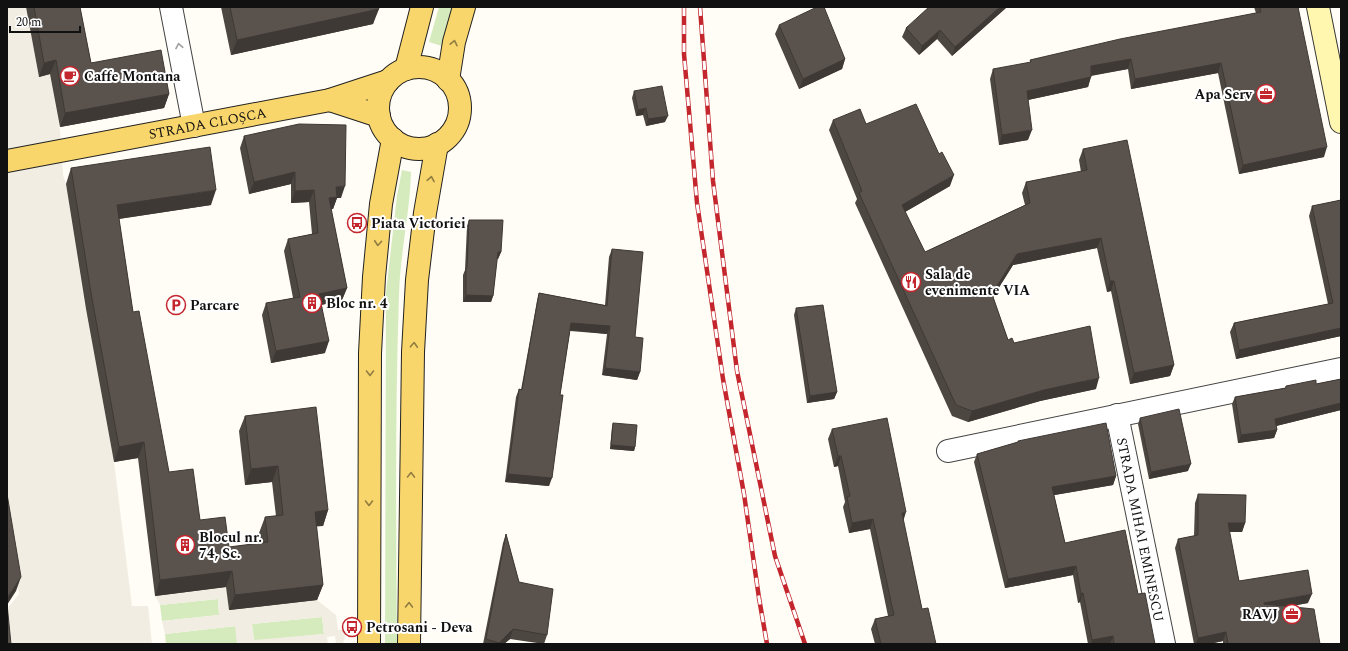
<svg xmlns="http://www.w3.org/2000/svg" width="1348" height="651" font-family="Spectral,serif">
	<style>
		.green { fill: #d5ebbd }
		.plaza { fill: #f1ede2; fill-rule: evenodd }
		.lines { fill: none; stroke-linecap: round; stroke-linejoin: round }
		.minor-casing { stroke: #444; stroke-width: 24 }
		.secondary-casing { stroke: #333; stroke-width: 24 }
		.primary-casing { stroke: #222; stroke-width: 24 }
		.minor { stroke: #fff; stroke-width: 22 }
		.secondary { stroke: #fff6b0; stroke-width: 22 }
		.primary { stroke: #f9d66b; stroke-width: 22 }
		.rail-casing { stroke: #c4262e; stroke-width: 4.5 }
		.rail { stroke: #fff; stroke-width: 3; stroke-dasharray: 9; stroke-linecap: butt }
		.wall { fill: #4d4742 }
		.shaded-wall { fill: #3f3936 }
		.building { fill: #5a524d; stroke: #3f3936 }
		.oneway { stroke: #917d42 }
		.oneway2 { stroke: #a0a0a0 }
		.labels { text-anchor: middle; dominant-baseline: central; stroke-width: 4; stroke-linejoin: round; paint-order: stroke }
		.poi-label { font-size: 14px; font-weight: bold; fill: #111; stroke: #fff; text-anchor: start }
		.street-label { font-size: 14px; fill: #111; stroke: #fff }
	</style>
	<rect width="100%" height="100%" fill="#fffdf5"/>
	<!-- green -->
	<path class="green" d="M 439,7 L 455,7 L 445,47 L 429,42 Z
		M 402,170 L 411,172 C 410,213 400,254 399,295 C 395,411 396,528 397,644 L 385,644 L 386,293 L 397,196 Z
		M 218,599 L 219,615 L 162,621 L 160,605 Z
		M 322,617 L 324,634 L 254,641 L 252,624 Z
		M 236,626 L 237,643 L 166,644 L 165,634 Z"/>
	<!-- plaza -->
	<path class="plaza" d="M 7,7 L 26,7 L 39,77 L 50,74 L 60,130 L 63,175 L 66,184 L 84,300 L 114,462 L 132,606 L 148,606 L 152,644 L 7,644 L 7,609 L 19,594 L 7,530 Z
		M 226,587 L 229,610 L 317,600 L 336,615 L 338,630 L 346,629 L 343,644 L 336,644 L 335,636 L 327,637 L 328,644 L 227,644 L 237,643 L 235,626 L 165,634 L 162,621 L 219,615 L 218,599 L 160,605 L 155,596 ZM 322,617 L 324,634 L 254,640 L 252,624 Z"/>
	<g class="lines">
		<defs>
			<g id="minor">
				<path d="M 171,7 L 194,126"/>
				<path id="s1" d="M 1117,415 L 1164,644"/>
				<path d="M 948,451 L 1341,369"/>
			</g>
			<path id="secondary" d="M 1318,7 L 1341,122"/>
			<g id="primary">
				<circle cx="419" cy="108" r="41"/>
				<path d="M 406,69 L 422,7"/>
				<path d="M 448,80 L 454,42 L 464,7"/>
				<path d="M 330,100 L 379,116"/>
				<path id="s2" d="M 7,161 L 330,100 L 388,81"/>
				<path d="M 369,644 L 370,353 L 374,277 L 381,204 L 393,139"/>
				<path d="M 409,644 L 413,352 L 417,280 L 425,213 L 437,144"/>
			</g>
		</defs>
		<!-- minor casing -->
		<use href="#minor" class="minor-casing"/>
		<!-- secondary casing -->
		<use href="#secondary" class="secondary-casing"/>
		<!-- primary casing -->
		<use href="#primary" class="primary-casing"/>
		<!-- minor -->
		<use href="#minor" class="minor"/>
		<!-- secondary -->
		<use href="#secondary" class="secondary"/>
		<!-- primary -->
		<use href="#primary" class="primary"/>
		<defs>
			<path id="rail" d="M 684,7 L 684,54 L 697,203 L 723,379 L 744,494 L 759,598 L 767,644
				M 700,7 L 713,181 L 737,371 L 775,556 L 805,644"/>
		</defs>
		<!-- rail casing -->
		<use href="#rail" class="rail-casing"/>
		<!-- rail -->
		<use href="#rail" class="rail"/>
	</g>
	<!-- wall -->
	<path class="wall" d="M 26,7 L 80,7 L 91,63 L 169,94 L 164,108 L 60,127 L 50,74 L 39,77 Z
		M 221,7 L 378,7 L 373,24 L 231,55 Z
		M 1007,7 L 952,56 L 937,39 L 919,55 L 902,37 L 906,28 Z
		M 1254,7 L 1298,7 L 1324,157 L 1239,174 L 1218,73 L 1131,89 L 1128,69 L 1091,76 L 1088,87 L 1028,100 L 1028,140 L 999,145 L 990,79 L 993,69 L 1030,63 L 1030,60 L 1256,13 Z
		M 779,25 L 845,59 L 842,69 L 799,89 L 775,34 Z
		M 634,91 L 665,122 L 646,126 L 643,115 L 636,116 L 632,98 Z
		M 833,120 L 866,124 L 950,186 L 905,212 L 925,252 L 1025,205 L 1022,193 L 1026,182 L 1081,172 L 1079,160 L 1083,149 L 1174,365 L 1170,376 L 1130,384 L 1111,291 L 1107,292 L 1097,248 L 1013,265 L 993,297 L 1008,340 L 1096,389 L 1040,401 L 968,422 L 952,416 L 855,203 L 857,199 L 829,130 Z
		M 244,136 L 341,198 L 337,198 L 333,209 L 331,209 L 347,288 L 342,300 L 322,305 L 325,353 L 271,363 L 262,315 L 266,303 L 293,298 L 284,251 L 288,239 L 312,234 L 309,202 L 291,203 L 291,184 L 249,194 L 240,148 Z
		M 71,168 L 211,205 L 119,219 L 133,312 L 169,472 L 200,520 L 229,547 L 261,543 L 259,533 L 265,517 L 276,516 L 272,482 L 245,485 L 239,431 L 245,416 L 328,510 L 323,526 L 316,526 L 323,585 L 317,600 L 229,610 L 226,587 L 155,596 L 138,458 L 114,462 L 86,309 L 66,184 Z
		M 1341,200 L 1341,336 L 1236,359 L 1230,332 L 1234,323 L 1328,304 L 1309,216 L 1312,206 Z
		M 469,220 L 501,252 L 498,259 L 497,258 L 493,296 L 491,302 L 463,302 L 463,275 L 465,270 L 467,226 Z
		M 612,249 L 635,337 L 640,372 L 637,380 L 602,375 L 607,334 L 570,331 L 560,395 L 549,486 L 505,482 L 516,397 L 519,389 L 521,390 L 537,301 L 539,293 L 605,305 L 609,257 Z
		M 796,308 L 837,392 L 834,399 L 807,403 L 794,315 Z
		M 1341,379 L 1341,410 L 1276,426 L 1277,430 L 1274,438 L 1238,443 L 1232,404 L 1235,397 L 1285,388 L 1286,386 L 1316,384 Z
		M 1140,418 L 1188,471 L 1149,479 L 1138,424 Z
		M 613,423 L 635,447 L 634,451 L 610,449 L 612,427 Z
		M 832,429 L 903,521 L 922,609 L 936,644 L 875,644 L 871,629 L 875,619 L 888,616 L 870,529 L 849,533 L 843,507 L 845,502 L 838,466 L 834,467 L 828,439 Z
		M 1018,441 L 1116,476 L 1113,485 L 1054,495 L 1065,543 L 1138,594 L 1155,644 L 1088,644 L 1080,602 L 1078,603 L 1073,575 L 1005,588 L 974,462 L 977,454 L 1018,442 Z
		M 1198,494 L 1245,523 L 1242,532 L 1229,532 L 1239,581 L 1308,603 L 1290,606 L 1320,644 L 1223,644 L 1223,641 L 1209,644 L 1194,644 L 1175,548 L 1178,539 L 1194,536 L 1195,503 Z
		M 506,534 L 519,582 L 547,635 L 544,644 L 510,639 L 504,644 L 483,644 L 503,543 Z"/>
	<!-- shaded-wall -->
	<path class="shaded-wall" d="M 1000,7 L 1007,7 L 952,56 L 955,47 Z
		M 379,9 L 373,24 L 231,55 L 237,40 Z
		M 940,30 L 937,39 L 919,55 L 922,46 Z
		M 845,59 L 842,69 L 799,89 L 803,79 Z
		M 1131,59 L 1128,69 L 1088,76 L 1091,66 Z
		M 56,60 L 50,74 L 39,77 L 44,63 Z
		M 1221,63 L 1218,73 L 1131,89 L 1135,79 Z
		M 1091,77 L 1088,87 L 1023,101 L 1027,91 Z
		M 169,94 L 164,108 L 60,127 L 65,113 Z
		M 646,108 L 643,115 L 636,116 L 638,110 Z
		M 668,116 L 665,122 L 646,126 L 648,119 Z
		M 1032,130 L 1028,140 L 999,145 L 1002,135 Z
		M 1327,147 L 1324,157 L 1239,174 L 1243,165 Z
		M 295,172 L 291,184 L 249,194 L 254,182 Z
		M 954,175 L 950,186 L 898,216 L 902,205 Z
		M 345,186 L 341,198 L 337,198 L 333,209 L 324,210 L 329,198 L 336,187 Z
		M 216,190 L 211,205 L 111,220 L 117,205 Z
		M 314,190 L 309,202 L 291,203 L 295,191 Z
		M 1101,238 L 1097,248 L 1013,265 L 988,305 L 992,294 L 1017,254 Z
		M 498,252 L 501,252 L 498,259 L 496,258 Z
		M 1110,281 L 1114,281 L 1111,291 L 1107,292 Z
		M 347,288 L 342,300 L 315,306 L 319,294 Z
		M 466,295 L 493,296 L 491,302 L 463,302 Z
		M 571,323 L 610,326 L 607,334 L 569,330 Z
		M 1341,328 L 1341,336 L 1236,359 L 1239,350 Z
		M 329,341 L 325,353 L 271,363 L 276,351 Z
		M 1174,365 L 1170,376 L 1130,384 L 1134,373 Z
		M 605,368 L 640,372 L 637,380 L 602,375 Z
		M 1099,378 L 1096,389 L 1040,401 L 968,422 L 972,411 L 1044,390 Z
		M 837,392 L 834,399 L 807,403 L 810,396 Z
		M 1341,403 L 1341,410 L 1272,427 L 1275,419 Z
		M 1277,430 L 1274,438 L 1238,443 L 1241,435 Z
		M 144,442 L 138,458 L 114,462 L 119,447 Z
		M 611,445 L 635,447 L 634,451 L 610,449 Z
		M 838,456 L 841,456 L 838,466 L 834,467 Z
		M 1191,464 L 1188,471 L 1149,479 L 1151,472 Z
		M 278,466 L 272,482 L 245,485 L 251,469 Z
		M 508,474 L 552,478 L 549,486 L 505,482 Z
		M 1116,476 L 1113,485 L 1049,496 L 1052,487 Z
		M 328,510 L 323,526 L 309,527 L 315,512 Z
		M 906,512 L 903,522 L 902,513 Z
		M 873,519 L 870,529 L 849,533 L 852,523 Z
		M 1228,523 L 1245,523 L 1242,532 L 1224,532 Z
		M 1076,566 L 1073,575 L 1005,588 L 1008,579 Z
		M 232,571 L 226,587 L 155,596 L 160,580 Z
		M 21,577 L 16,591 L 7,605 L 7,598 Z
		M 323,585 L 317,600 L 229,610 L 235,595 Z
		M 1083,593 L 1080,602 L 1078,603 L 1081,594 Z
		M 1312,594 L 1308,603 L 1260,612 L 1264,603 Z
		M 513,629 L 510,639 L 504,644 L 499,644 L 499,643 Z
		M 1226,632 L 1223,641 L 1209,644 L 1196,644 L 1198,638 Z
		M 1113,636 L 1110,644 L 1091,644 L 1092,640 Z"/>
	<!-- building -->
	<path class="building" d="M 34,7 L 80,7 L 91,63 L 161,50 L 169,94 L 65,113 L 56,60 L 44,63 Z
		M 230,7 L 378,7 L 379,9 L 237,40 Z
		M 817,7 L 824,7 L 845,59 L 803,79 L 779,25 Z
		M 929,7 L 1000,7 L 955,47 L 940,30 L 922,46 L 906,28 Z
		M 1260,7 L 1298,7 L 1327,147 L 1243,165 L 1221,63 L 1135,79 L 1131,59 L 1091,66 L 1091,77 L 1027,91 L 1032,130 L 1002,135 L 993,69 L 1031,62 L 1030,60 L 1120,39 L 1261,12 Z
		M 662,86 L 668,116 L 648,119 L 646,108 L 638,110 L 634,91 Z
		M 916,104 L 939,154 L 942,152 L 954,175 L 902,205 L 925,252 L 1030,203 L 1026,182 L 1087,170 L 1083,149 L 1127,140 L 1174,365 L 1134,373 L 1114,281 L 1110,281 L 1101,238 L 1017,254 L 992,294 L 1008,340 L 1012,338 L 1014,343 L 1090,326 L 1099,378 L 1044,390 L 972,411 L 956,405 L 859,193 L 862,191 L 833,120 L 860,109 L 866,124 Z
		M 299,124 L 346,125 L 345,186 L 336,187 L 337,197 L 329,198 L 347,288 L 319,294 L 329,341 L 276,351 L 266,303 L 300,297 L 288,239 L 318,233 L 314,190 L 295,191 L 295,172 L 254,182 L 244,136 Z
		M 210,147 L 216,190 L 117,205 L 133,312 L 139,311 L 169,472 L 193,469 L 200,520 L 225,517 L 229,547 L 268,542 L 265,517 L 283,515 L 278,466 L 251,469 L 245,416 L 316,407 L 328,510 L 315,512 L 323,585 L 235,595 L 232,571 L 160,580 L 144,442 L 119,447 L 91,293 L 71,168 Z
		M 1341,200 L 1341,328 L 1239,350 L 1234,323 L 1333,303 L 1312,206 Z
		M 469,220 L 503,220 L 501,252 L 498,252 L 493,296 L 466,295 L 466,268 L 467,268 Z
		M 612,249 L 643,252 L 635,337 L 643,338 L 640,372 L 605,368 L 610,326 L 571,323 L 560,395 L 563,395 L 552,478 L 508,474 L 519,389 L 522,390 L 539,293 L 607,306 Z
		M 823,305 L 837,392 L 810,396 L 796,308 Z
		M 1341,379 L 1341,403 L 1275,419 L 1277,430 L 1241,435 L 1235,397 L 1286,388 L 1286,386 L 1316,380 L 1316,384 Z
		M 1179,409 L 1191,464 L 1151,472 L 1140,418 Z
		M 887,418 L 906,512 L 902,513 L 922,609 L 928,608 L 936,644 L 881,644 L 875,619 L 894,615 L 873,519 L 852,523 L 847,497 L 850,496 L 841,456 L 838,456 L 832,429 Z
		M 613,423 L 637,425 L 635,447 L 611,445 Z
		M 1106,423 L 1116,476 L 1052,487 L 1065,543 L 1125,530 L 1138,594 L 1145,593 L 1155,644 L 1114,644 L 1113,636 L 1092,640 L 1083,593 L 1081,594 L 1076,566 L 1008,579 L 977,454 L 1018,442 L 1018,441 Z
		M 7,494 L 21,577 L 7,598 Z
		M 1198,494 L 1246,495 L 1245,523 L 1228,523 L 1239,581 L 1308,570 L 1312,594 L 1264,603 L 1264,604 L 1314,609 L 1320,644 L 1228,644 L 1226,632 L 1198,638 L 1178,539 L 1198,535 Z
		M 506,534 L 519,582 L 553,589 L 547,635 L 513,629 L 499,643 L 486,639 Z
		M 7,604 L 11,644 L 7,644 Z"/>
	<!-- one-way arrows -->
	<defs><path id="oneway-chevron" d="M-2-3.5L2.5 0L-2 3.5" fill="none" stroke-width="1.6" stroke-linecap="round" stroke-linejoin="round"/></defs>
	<g class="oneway">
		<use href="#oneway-chevron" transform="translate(454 43) rotate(-78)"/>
		<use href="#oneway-chevron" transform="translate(431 179) rotate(-80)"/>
		<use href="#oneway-chevron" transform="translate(378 243) rotate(95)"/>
		<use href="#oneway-chevron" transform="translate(414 345) rotate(-87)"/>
		<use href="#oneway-chevron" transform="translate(370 373) rotate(90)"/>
		<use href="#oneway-chevron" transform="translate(411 475) rotate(-89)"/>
		<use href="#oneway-chevron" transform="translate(369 503) rotate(90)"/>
		<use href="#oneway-chevron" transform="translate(409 605) rotate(-89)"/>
	</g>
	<use class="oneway2" href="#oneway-chevron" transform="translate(179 46) rotate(-101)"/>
	<!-- icons -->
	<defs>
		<symbol id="cafe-ring" viewBox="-11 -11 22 22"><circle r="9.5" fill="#fff" stroke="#c4262e" stroke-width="1.5"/><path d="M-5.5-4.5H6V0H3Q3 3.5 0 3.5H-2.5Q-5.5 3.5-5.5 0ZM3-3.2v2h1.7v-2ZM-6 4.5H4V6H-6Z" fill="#c4262e"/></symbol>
		<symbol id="office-ring" viewBox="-11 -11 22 22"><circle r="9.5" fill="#fff" stroke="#c4262e" stroke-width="1.5"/><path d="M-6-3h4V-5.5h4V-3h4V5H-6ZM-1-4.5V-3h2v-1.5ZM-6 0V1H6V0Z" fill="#c4262e"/></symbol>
		<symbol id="bus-ring" viewBox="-11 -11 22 22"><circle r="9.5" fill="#fff" stroke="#c4262e" stroke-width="1.5"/><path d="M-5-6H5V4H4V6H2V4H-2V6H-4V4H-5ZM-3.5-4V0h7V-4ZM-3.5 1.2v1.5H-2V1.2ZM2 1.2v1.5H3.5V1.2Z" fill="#c4262e"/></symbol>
		<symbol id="restaurant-ring" viewBox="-11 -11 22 22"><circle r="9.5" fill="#fff" stroke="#c4262e" stroke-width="1.5"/><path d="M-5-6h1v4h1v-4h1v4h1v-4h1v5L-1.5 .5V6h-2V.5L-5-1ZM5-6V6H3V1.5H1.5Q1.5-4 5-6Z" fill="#c4262e"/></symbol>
		<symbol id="building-ring" viewBox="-11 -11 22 22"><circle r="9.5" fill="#fff" stroke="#c4262e" stroke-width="1.5"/><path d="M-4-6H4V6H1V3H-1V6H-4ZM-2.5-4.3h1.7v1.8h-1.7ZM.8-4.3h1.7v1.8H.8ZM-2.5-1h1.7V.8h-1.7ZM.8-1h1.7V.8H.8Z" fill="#c4262e"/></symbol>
		<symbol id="parking-ring" viewBox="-11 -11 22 22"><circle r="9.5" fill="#fff" stroke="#c4262e" stroke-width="1.5"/><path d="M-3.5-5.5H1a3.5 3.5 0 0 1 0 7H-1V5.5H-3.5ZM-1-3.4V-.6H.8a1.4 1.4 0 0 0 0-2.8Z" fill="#c4262e"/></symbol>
	</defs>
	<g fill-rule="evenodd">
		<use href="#cafe-ring" x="59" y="65" width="22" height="22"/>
		<use href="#office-ring" x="1255" y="83" width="22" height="22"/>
		<use href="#bus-ring" x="346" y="212" width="22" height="22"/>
		<use href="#restaurant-ring" x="900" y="271" width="22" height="22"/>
		<use href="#building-ring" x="301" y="292" width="22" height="22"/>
		<use href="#parking-ring" x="165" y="294" width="22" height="22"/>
		<use href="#building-ring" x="174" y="534" width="22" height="22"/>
		<use href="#office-ring" x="1281" y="603" width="22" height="22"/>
		<use href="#bus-ring" x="341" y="616" width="22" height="22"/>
	</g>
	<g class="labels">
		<!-- poi labels -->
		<g class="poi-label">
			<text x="84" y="76">Caffe Montana</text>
			<text x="1252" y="94" text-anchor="end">Apa Serv</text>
			<text x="371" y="223">Piata Victoriei</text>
			<text x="925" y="274">Sala de<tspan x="925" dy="16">evenimente VIA</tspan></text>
			<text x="326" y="303">Bloc nr. 4</text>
			<text x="190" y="305">Parcare</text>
			<text x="199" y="537">Blocul nr.<tspan x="199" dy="16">74, Sc.</tspan></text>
			<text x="1278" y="614" text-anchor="end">RAVJ</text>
			<text x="366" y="627">Petrosani - Deva</text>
		</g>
		<!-- street labels -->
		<g class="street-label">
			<text stroke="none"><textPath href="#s2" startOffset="204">STRADA CLOȘCA</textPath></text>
			<text stroke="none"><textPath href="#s1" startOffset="117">STRADA MIHAI EMINESCU</textPath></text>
		</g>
	</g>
	<!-- border -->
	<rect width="1348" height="651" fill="none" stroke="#111111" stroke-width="16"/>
	<!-- scale -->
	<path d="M10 26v6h70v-6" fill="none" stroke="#111111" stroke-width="2"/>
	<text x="16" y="26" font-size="12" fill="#111111" stroke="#ffffff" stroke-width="3" paint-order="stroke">20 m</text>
</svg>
